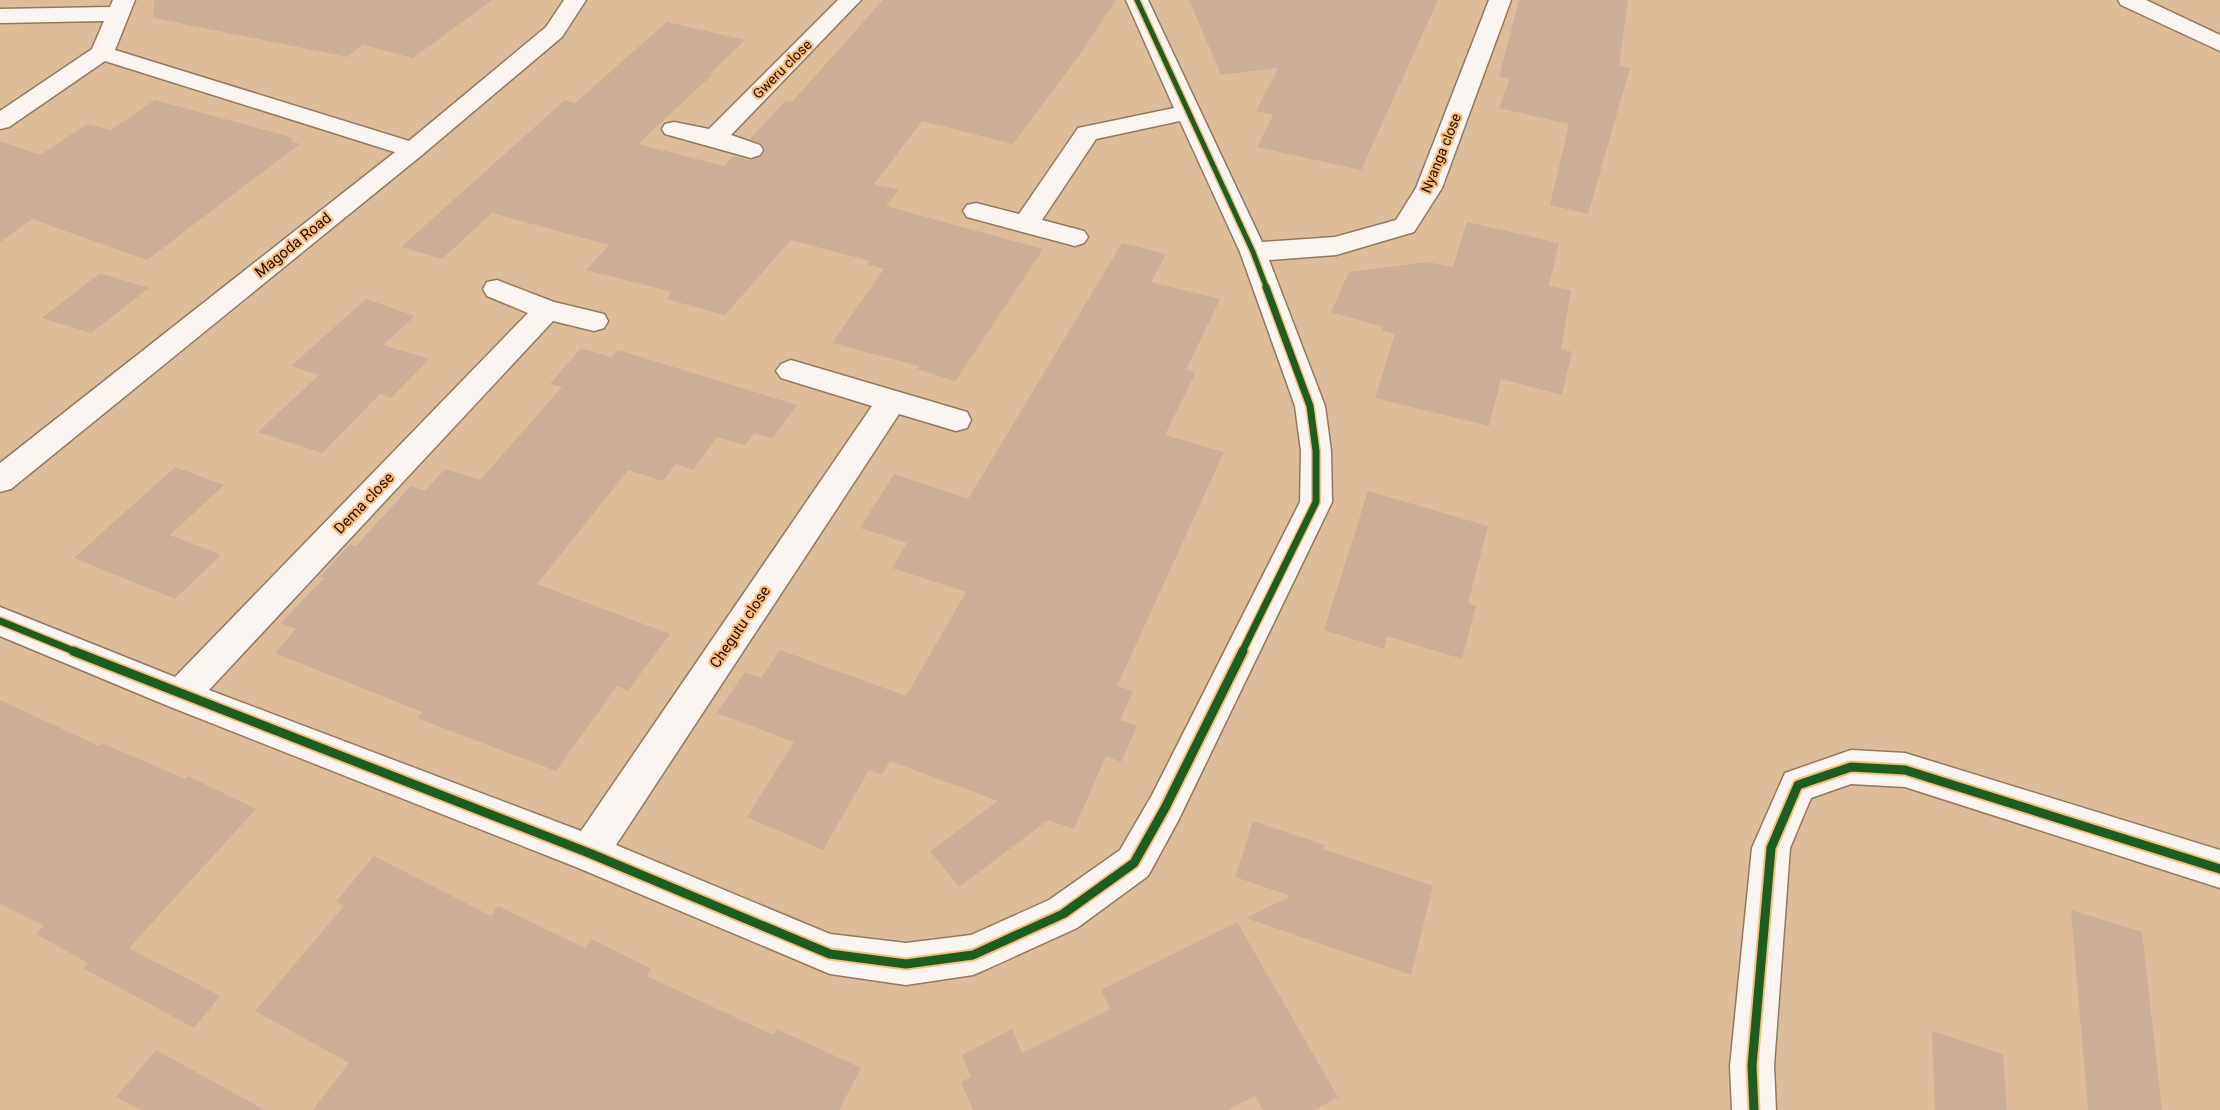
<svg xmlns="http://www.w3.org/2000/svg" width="2220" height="1110" font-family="Roboto,sans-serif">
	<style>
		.building { fill: #cbae97 }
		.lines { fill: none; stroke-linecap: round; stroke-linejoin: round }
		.minor-casing { stroke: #90795f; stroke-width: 3 }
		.tertiary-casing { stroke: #90795f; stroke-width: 3 }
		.minor { fill: #faf5f0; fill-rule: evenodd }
		.tertiary { fill: #faf5f0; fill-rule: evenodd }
		.cycleway-far2-casing { stroke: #f9bd7d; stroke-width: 8 }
		.cycleway-far1-casing { stroke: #f9bd7d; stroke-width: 10 }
		.cycleway-casing { stroke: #f9bd7d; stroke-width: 13 }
		.cycleway-far2 { stroke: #1b5e20; stroke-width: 5 }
		.cycleway-far1 { stroke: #1b5e20; stroke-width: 7 }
		.cycleway { stroke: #1b5e20; stroke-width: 9 }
		.labels { text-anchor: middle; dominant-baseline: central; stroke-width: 4.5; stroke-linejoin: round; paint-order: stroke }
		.far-street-label { font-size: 14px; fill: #1c0b00; stroke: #f9bd7d }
		.street-label { font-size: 15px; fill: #1c0b00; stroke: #f9bd7d }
	</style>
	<rect width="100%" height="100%" fill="#ddbc99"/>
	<!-- building -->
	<path class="building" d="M 154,0 L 492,0 L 413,58 L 363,45 L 347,57 L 153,18 Z
		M 883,0 L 1116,0 L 1083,50 L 1013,144 L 922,121 L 874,184 L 899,190 L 886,206 L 1043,249 L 955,381 L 917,369 L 919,366 L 832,343 L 884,269 L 867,264 L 870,261 L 791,240 L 725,315 L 666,299 L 672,292 L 586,270 L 609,245 L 492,213 L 442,259 L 401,247 L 565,100 L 575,103 L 667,22 L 745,40 L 710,74 L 712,75 L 638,144 L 724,166 L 734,156 L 750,160 L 761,157 L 765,151 L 762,144 L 750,139 L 786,100 L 792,102 Z
		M 1189,0 L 1438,0 L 1361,170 L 1257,147 L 1273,115 L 1256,111 L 1278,68 L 1221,75 Z
		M 1519,0 L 1628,0 L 1619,66 L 1630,68 L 1588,214 L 1550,205 L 1569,124 L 1499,108 L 1510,78 L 1499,77 Z
		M 155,100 L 294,138 L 290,141 L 300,144 L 147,260 L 32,219 L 0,242 L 0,141 L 40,155 L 87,124 L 111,130 Z
		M 1467,222 L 1559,243 L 1549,286 L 1571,290 L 1561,349 L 1572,352 L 1562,395 L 1501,379 L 1489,426 L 1375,398 L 1395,334 L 1382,331 L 1383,327 L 1331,312 L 1349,272 L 1427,262 L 1453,267 Z
		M 1122,243 L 1166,254 L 1151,282 L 1220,299 L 1186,370 L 1196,372 L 1165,435 L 1224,452 L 1117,686 L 1133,691 L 1120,720 L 1137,726 L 1121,762 L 1106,756 L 1074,829 L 1048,820 L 959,887 L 930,851 L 998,801 L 890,761 L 882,775 L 869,770 L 823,850 L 747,817 L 794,742 L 717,713 L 745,672 L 761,678 L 780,650 L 906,696 L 966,592 L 892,568 L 907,543 L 860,528 L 894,474 L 968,499 Z
		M 100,273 L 149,288 L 91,333 L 42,318 Z
		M 366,299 L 415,316 L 383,345 L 429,359 L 391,398 L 380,394 L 322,453 L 258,432 L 319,375 L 291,366 Z
		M 581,348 L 611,357 L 618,350 L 797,405 L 772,439 L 754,433 L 745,445 L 717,437 L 693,470 L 676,464 L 663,481 L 628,470 L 537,584 L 670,634 L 628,691 L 617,686 L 556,771 L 417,718 L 422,712 L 275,653 L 296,629 L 281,623 L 324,578 L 320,577 L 350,544 L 356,546 L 411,486 L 425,491 L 445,469 L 480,480 L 562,387 L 550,384 Z
		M 175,467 L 224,485 L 170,535 L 221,555 L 175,599 L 74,558 Z
		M 1368,491 L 1488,526 L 1468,603 L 1476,606 L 1462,659 L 1387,636 L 1384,649 L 1324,630 Z
		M 0,700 L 99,746 L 102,743 L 185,779 L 188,776 L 256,809 L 129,948 L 220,996 L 194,1028 L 83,968 L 88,963 L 36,934 L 44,926 L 0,904 Z
		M 1253,821 L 1325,845 L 1323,849 L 1433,886 L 1411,975 L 1246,918 L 1291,896 L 1235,877 Z
		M 374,856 L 491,916 L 498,906 L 585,948 L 592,939 L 651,969 L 647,976 L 773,1035 L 777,1029 L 861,1068 L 839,1110 L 313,1110 L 349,1063 L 255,1011 L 344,906 L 336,902 Z
		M 2071,910 L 2142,932 L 2162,1110 L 2088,1110 Z
		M 1237,922 L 1338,1097 L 1315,1110 L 1263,1110 L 1255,1096 L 1228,1110 L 973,1110 L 961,1082 L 971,1077 L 962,1055 L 1012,1029 L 1022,1053 L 1110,1009 L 1101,990 Z
		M 1932,1031 L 2003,1054 L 2007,1110 L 1935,1110 Z
		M 156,1050 L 265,1110 L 141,1110 L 116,1097 Z"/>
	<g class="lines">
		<defs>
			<path id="minor" d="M 113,0 L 135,0 L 115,50 L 422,145 L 425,150 L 422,155 L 413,158 L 404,155 L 105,61 L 9,127 L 0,129 L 0,111 L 92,49 L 104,21 L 0,23 L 0,9 L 110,7 Z
				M 838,0 L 861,0 L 731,135 L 760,145 L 763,150 L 760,155 L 751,158 L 665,134 L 662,129 L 665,124 L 674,122 L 709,129 Z
				M 1126,0 L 1148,0 L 1262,242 L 1335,237 L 1396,220 L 1416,188 L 1489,0 L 1511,0 L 1442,188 L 1414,232 L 1336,255 L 1269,260 L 1325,406 L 1331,451 L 1332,502 L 1178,821 L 1148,876 L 1077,928 L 987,969 L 973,975 L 906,985 L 830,974 L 576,867 L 168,706 L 0,636 L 0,607 L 175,677 L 528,313 L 487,296 L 483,289 L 487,282 L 497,280 L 554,302 L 604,314 L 608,321 L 604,328 L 594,331 L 553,321 L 209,690 L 581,831 L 872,406 L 781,378 L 776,371 L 781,364 L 791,360 L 967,412 L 971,420 L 967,428 L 956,431 L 899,414 L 616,845 L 830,934 L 906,943 L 971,935 L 1049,900 L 1120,850 L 1152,795 L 1300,502 L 1301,451 L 1295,406 L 1240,252 L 1180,121 L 1096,139 L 1042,220 L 1084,231 L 1088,237 L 1084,243 L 1075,246 L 967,217 L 963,211 L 967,205 L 976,203 L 1019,214 L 1078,128 L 1174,108 Z
				M 2118,0 L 2146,0 L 2220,35 L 2220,51 L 2121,5 Z
				M 1851,750 L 1905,753 L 2220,850 L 2220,888 L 1905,787 L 1851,784 L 1811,798 L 1790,848 L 1774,1066 L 1776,1110 L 1732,1110 L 1730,1066 L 1752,848 L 1785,773 Z"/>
			<path id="tertiary" d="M 564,0 L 586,0 L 562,37 L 422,155 L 11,489 L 0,492 L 0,463 L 404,145 L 546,27 Z"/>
		</defs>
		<!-- minor casing -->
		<use href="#minor" class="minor-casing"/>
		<!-- tertiary casing -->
		<use href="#tertiary" class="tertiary-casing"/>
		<!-- minor -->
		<use href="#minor" class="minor"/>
		<!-- tertiary -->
		<use href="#tertiary" class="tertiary"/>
		<defs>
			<path id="cycleway-far2" d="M 1137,0 L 1253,252 L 1267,289"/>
			<path id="cycleway-far1" d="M 0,621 L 76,652
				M 1242,652 L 1316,502 L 1316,451 L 1310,406 L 1266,287"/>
			<path id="cycleway" d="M 73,651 L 589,853 L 830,954 L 906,964 L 973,955 L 1063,914 L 1134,863 L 1165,808 L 1243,651
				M 1754,1110 L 1752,1066 L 1771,848 L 1798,785 L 1851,767 L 1905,770 L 2220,869"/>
		</defs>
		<!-- cycleway-far2 casing -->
		<use href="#cycleway-far2" class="cycleway-far2-casing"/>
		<!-- cycleway-far1 casing -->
		<use href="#cycleway-far1" class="cycleway-far1-casing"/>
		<!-- cycleway casing -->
		<use href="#cycleway" class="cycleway-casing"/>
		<!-- cycleway-far2 -->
		<use href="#cycleway-far2" class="cycleway-far2"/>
		<!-- cycleway-far1 -->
		<use href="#cycleway-far1" class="cycleway-far1"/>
		<!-- cycleway -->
		<use href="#cycleway" class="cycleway"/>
	</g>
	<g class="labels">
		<!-- far-street labels -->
		<g class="far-street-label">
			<text transform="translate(782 69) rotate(-45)">Gweru close</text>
			<text transform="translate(1441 153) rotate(-68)">Nyanga close</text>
		</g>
		<!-- street labels -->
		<g class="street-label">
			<text transform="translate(293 245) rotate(-39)">Magoda Road</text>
			<text transform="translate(364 503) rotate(-46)">Dema close</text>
			<text transform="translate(740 627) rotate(-56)">Chegutu close</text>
		</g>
	</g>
</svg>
